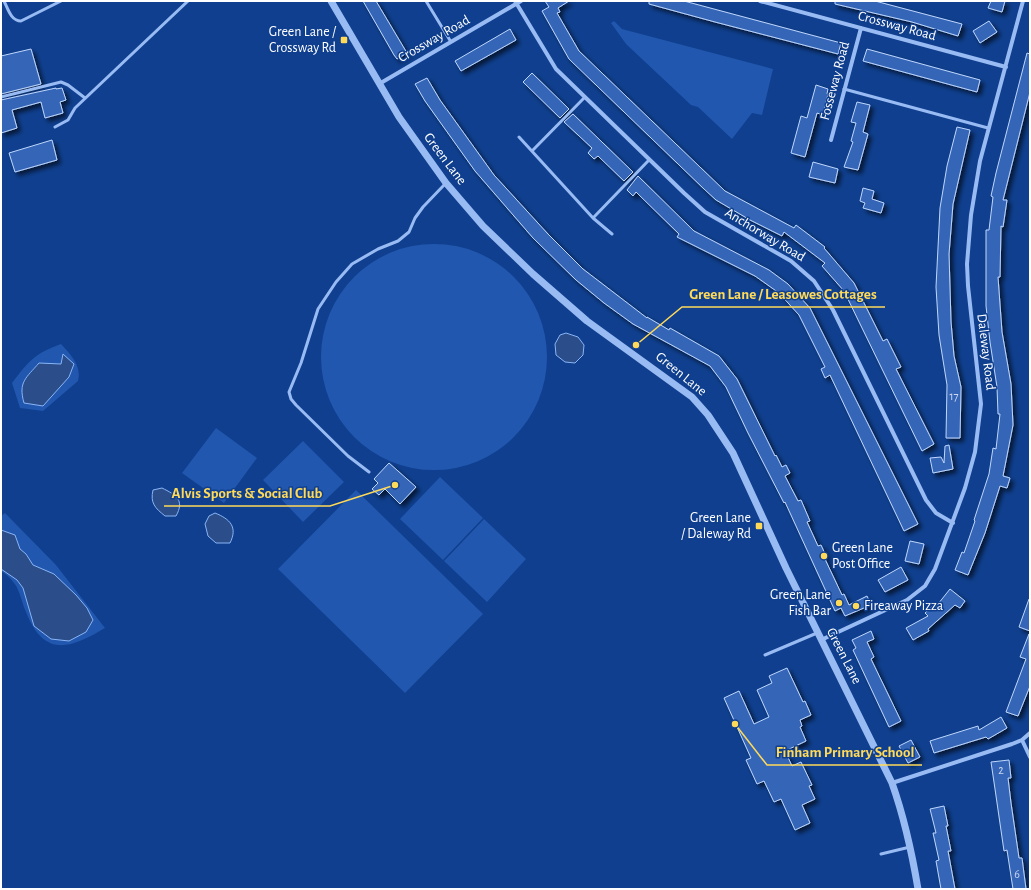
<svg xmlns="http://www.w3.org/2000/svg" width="1031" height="890" font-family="'Alegreya Sans',sans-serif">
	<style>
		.green { fill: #2157ae }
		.water { fill: #2b4e8a; stroke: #89b5f7 }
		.building { fill: #3465b6; stroke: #bfd7fe; filter: url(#shadow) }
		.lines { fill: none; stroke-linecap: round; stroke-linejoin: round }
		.service { stroke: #98bbf3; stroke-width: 3 }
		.minor { stroke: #98bbf3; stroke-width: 4 }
		.tertiary { stroke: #98bbf3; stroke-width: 7 }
		.poi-dot { fill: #ffda59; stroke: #0f3f8e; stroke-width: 1.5 }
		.labels { text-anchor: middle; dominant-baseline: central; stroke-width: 3; stroke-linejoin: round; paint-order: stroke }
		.number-label { font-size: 12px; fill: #ccd8ed }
		.street-label { font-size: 14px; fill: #fff; stroke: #0f3f8e }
		.poi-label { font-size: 14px; fill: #fff; stroke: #0f3f8e; text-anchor: end }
		.leader { fill: none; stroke: #ffda59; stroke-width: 1.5 }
		.callout-dot { fill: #ffda59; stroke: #0f3f8e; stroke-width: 1.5 }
		.callout-label { font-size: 15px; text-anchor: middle; font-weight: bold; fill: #ffda59; stroke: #0f3f8e; stroke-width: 3; stroke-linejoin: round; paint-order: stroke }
	</style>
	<defs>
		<filter id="shadow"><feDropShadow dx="3.5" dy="3.5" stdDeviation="2" flood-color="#0009"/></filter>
	</defs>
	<rect width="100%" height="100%" fill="#0f3f8e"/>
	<!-- green -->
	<path class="green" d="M 614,21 L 622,29 L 773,69 L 762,115 L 752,113 L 732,139 L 698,107 L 691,105 L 626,44 L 611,23 Z
		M321 357a113 113 0 1 1 226 0a113 113 0 1 1-226 0Z
		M 61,344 C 71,355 82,366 78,381 L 43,411 L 20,408 L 12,383 C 28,362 35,353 61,344 Z
		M 216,428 L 257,458 L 224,503 L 182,473 Z
		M 303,441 L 344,482 L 303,522 L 263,480 Z
		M 440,477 L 483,518 L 443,560 L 400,519 Z
		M 356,490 L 483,614 L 405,693 L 278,569 Z
		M 5,513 L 56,565 L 105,628 C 70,649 44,658 26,612 C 18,593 21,585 1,571 L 1,516 Z
		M 484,519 L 526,559 L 487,602 L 444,561 Z"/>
	<!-- water -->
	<path class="water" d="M 566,333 L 578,337 L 584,345 L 583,355 L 575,363 L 565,362 L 556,355 L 555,344 L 560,335 Z
		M 63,354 L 74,364 L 69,377 L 43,406 L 24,403 C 18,382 26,378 39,363 L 61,364 Z
		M 162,488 C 176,495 185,500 176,516 L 165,516 C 155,508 150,503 153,490 Z
		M 215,513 C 230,519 238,527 230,543 L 216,543 L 208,536 L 205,524 L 209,516 Z
		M 1,530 L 15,535 L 20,549 L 26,554 L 33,565 L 54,574 L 76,595 L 87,608 L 93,620 L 86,632 L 69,641 L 51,639 L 34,626 L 23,588 L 17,580 L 1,569 Z"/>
	<!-- building -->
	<path class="building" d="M 363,1 L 376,1 L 407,53 L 397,59 L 394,55 Z
		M 545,1 L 569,1 L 558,8 L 560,12 L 557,13 L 579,51 L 725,191 L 794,228 L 796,225 L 825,247 L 824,248 L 854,283 L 883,341 L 887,339 L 901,367 L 896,369 L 934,444 L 922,451 L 844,291 L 822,266 L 825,263 L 784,232 L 782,236 L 750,220 L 716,200 L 704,189 L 569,59 L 542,11 L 549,7 Z
		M 649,1 L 684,1 L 841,43 L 838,54 L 715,22 L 649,4 Z
		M 835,1 L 875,1 L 962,24 L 958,36 L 912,22 L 835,4 Z
		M 991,1 L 1005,1 L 1002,12 L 988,8 Z
		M 989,21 L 997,32 L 980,43 L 973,31 Z
		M 510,29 L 516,40 L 461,71 L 455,61 Z
		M 31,49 L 41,84 L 1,94 L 1,56 Z
		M 867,49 L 980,80 L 977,92 L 863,61 Z
		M 1027,53 L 1030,54 L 1030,92 L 1003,200 L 1007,200 L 1003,227 L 1001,226 L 1000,277 L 998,277 L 1002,332 L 1011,384 L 1013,425 L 1003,476 L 1010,478 L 1007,488 L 1000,486 L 985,533 L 968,575 L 955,570 L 962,552 L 964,553 L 975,521 L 974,520 L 989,474 L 993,448 L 996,449 L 1000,414 L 998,414 L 997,387 L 990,342 L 986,306 L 986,230 L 989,230 L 993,197 L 991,196 L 996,173 Z
		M 532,73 L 569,109 L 560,118 L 523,82 Z
		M 427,78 L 440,100 L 494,175 L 548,234 L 583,269 L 647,318 L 647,317 L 669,330 L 670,328 L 719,356 L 737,379 L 775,456 L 776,455 L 782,467 L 786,465 L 790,473 L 785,476 L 798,501 L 801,500 L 810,521 L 807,522 L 818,546 L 821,545 L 826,556 L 824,557 L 842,595 L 844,594 L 849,605 L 867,596 L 871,605 L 845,616 L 841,608 L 835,611 L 785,502 L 784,503 L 748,433 L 726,387 L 710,366 L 633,324 L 604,303 L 576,280 L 533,238 L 475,171 L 425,101 L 415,84 Z
		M 816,85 L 828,89 L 827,94 L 828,94 L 823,115 L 817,113 L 805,157 L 791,153 L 801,116 L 807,118 Z
		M 56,88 L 56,89 L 62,88 L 66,100 L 60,102 L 63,113 L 45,118 L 41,102 L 12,110 L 17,128 L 1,133 L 1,100 Z
		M 857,102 L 870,105 L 863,132 L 868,134 L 858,170 L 844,167 L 853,142 L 851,141 L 856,123 L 851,122 Z
		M 573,114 L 633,172 L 624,181 L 598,156 L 594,159 L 588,153 L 592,148 L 564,122 Z
		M 957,127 L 970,130 L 953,204 L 949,254 L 951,322 L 954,356 L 961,387 L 960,438 L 946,438 L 947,385 L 939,335 L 936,287 L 940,208 L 947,166 Z
		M 52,140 L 57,160 L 15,172 L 9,153 Z
		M 813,162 L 838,169 L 835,183 L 809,177 Z
		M 638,176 L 694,231 L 769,270 L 788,284 L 810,308 L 918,524 L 904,531 L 830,375 L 825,378 L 821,369 L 825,367 L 799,315 L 779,293 L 755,276 L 677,237 L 679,234 L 636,192 L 633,196 L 627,190 Z
		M 863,188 L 874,191 L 872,199 L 884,203 L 881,213 L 863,208 L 865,203 L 860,201 Z
		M 949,445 L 953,469 L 933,473 L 930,458 L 941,457 L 944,463 L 945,446 Z
		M 389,463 L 416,487 L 400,504 L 385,489 L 379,495 L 372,489 L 378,483 L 374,479 Z
		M 910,541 L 924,544 L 919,564 L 905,561 Z
		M 901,567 L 908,580 L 885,592 L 878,580 Z
		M 950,589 L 965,601 L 960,608 L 955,605 L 928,629 L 929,631 L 913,640 L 906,628 L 928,616 L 925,613 L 936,603 L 938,604 Z
		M 1029,599 L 1030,599 L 1030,631 L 1019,627 Z
		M 871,631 L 874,639 L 867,642 L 874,657 L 871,659 L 901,721 L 889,727 L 853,650 L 856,648 L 852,640 Z
		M 1029,634 L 1030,686 L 1018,716 L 1006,712 L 1026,659 L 1020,657 Z
		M 787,668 L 803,702 L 805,701 L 811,715 L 800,720 L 802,726 L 800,727 L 806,741 L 785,751 L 792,766 L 801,762 L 812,785 L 809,786 L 815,799 L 802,805 L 810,823 L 795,830 L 781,799 L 774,802 L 764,781 L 757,784 L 746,760 L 751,758 L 724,698 L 739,691 L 754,724 L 769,717 L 757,690 L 772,683 L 769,676 Z
		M 1001,717 L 1007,728 L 988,739 L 986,737 L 934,753 L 930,741 L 978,726 L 979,730 Z
		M 911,740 L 920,757 L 908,763 L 899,746 Z
		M 1009,760 L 1011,778 L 1008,778 L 1011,803 L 1019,858 L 1022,858 L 1026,889 L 1013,889 L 1007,850 L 1004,851 L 995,789 L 991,762 Z
		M 944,806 L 948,826 L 946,826 L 951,851 L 948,851 L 955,889 L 941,889 L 936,861 L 939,860 L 933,833 L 936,833 L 930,809 Z"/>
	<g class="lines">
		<!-- service -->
		<path class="service" d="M 4,1 C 8,9 11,21 21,21 L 61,1
			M 426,1 L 451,42
			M 844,89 L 988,128
			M 1,97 L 61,82 L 68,85 L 85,98
			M 55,127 L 68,120 L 75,108 L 188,1
			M 519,137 L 593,218 L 612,234
			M 532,151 L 585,97
			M 593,218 L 649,160
			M 369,472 L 348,456 L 296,405 L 291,399 L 289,392 L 301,363 L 318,309 L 336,282 L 352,264 L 378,249 L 398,241 L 409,232 L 415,218 L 423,207 L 445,184
			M 765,655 L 817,633
			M 881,854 L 910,847"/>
		<!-- minor -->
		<path class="minor" d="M 515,1 L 556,69 L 684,193 L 705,212 L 791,261 L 814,281 L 833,310 L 926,500 L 936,513 L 953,523
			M 760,1 L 1006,67
			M 379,84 L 521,1
			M 831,140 L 861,28
			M 821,640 L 907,600 L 925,586 L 935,569 L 965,488 L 975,452 L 981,404 L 968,286 L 967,264 L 971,215 L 980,161 L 1023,1
			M 1022,740 L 1030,757
			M 892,783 L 1012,744 L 1022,740 L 1030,733"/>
		<!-- tertiary -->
		<path class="tertiary" d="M 331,1 L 399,117 L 446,183 L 483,226 L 533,274 L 587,321 L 692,397 L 708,415 L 733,453 L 786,568 L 892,783 C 904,817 912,853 918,889"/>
	</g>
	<!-- markers -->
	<g class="poi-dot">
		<rect x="340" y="36" width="8" height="8" rx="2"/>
		<rect x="755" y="522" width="8" height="8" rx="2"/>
		<circle cx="824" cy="556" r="4"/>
		<circle cx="839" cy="603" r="4"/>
		<circle cx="856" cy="606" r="4"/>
	</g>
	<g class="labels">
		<!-- number labels -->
		<g class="number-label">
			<text x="954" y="396">17</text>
			<text x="1001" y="770">2</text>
			<text x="1017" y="874">6</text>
		</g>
		<!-- street labels -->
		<g class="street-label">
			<text transform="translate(897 26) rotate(15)">Crossway Road</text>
			<text transform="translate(434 39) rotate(-30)">Crossway Road</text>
			<text transform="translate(835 81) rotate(-75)">Fosseway Road</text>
			<text transform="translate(445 159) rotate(53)">Green Lane</text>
			<text transform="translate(765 235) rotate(31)">Anchorway Road</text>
			<text transform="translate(986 352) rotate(83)">Daleway Road</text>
			<text transform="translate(681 374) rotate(39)">Green Lane</text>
			<text transform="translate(844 656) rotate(63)">Green Lane</text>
		</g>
		<!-- poi labels -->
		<g class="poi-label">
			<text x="336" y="32">Green Lane /<tspan x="336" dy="16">Crossway Rd</tspan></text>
			<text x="751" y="518">Green Lane<tspan x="751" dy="16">/ Daleway Rd</tspan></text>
			<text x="832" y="548" text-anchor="start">Green Lane<tspan x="832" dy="16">Post Office</tspan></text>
			<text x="831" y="595">Green Lane<tspan x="831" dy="16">Fish Bar</tspan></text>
			<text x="864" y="606" text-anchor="start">Fireaway Pizza</text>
		</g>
	</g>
	<!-- callouts -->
	<path class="leader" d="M636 345L682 307H885M395 485L330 506H164M735 724L767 765H922"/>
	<g class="callout-dot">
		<circle cx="636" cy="345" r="4"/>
		<circle cx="395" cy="485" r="4"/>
		<circle cx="735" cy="724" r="4"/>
	</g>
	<g class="callout-label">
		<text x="783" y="299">Green Lane / Leasowes Cottages</text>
		<text x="247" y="498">Alvis Sports &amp; Social Club</text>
		<text x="845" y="757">Finham Primary School</text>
	</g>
	<!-- border -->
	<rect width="1031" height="890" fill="none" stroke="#ffffff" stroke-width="4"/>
</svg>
